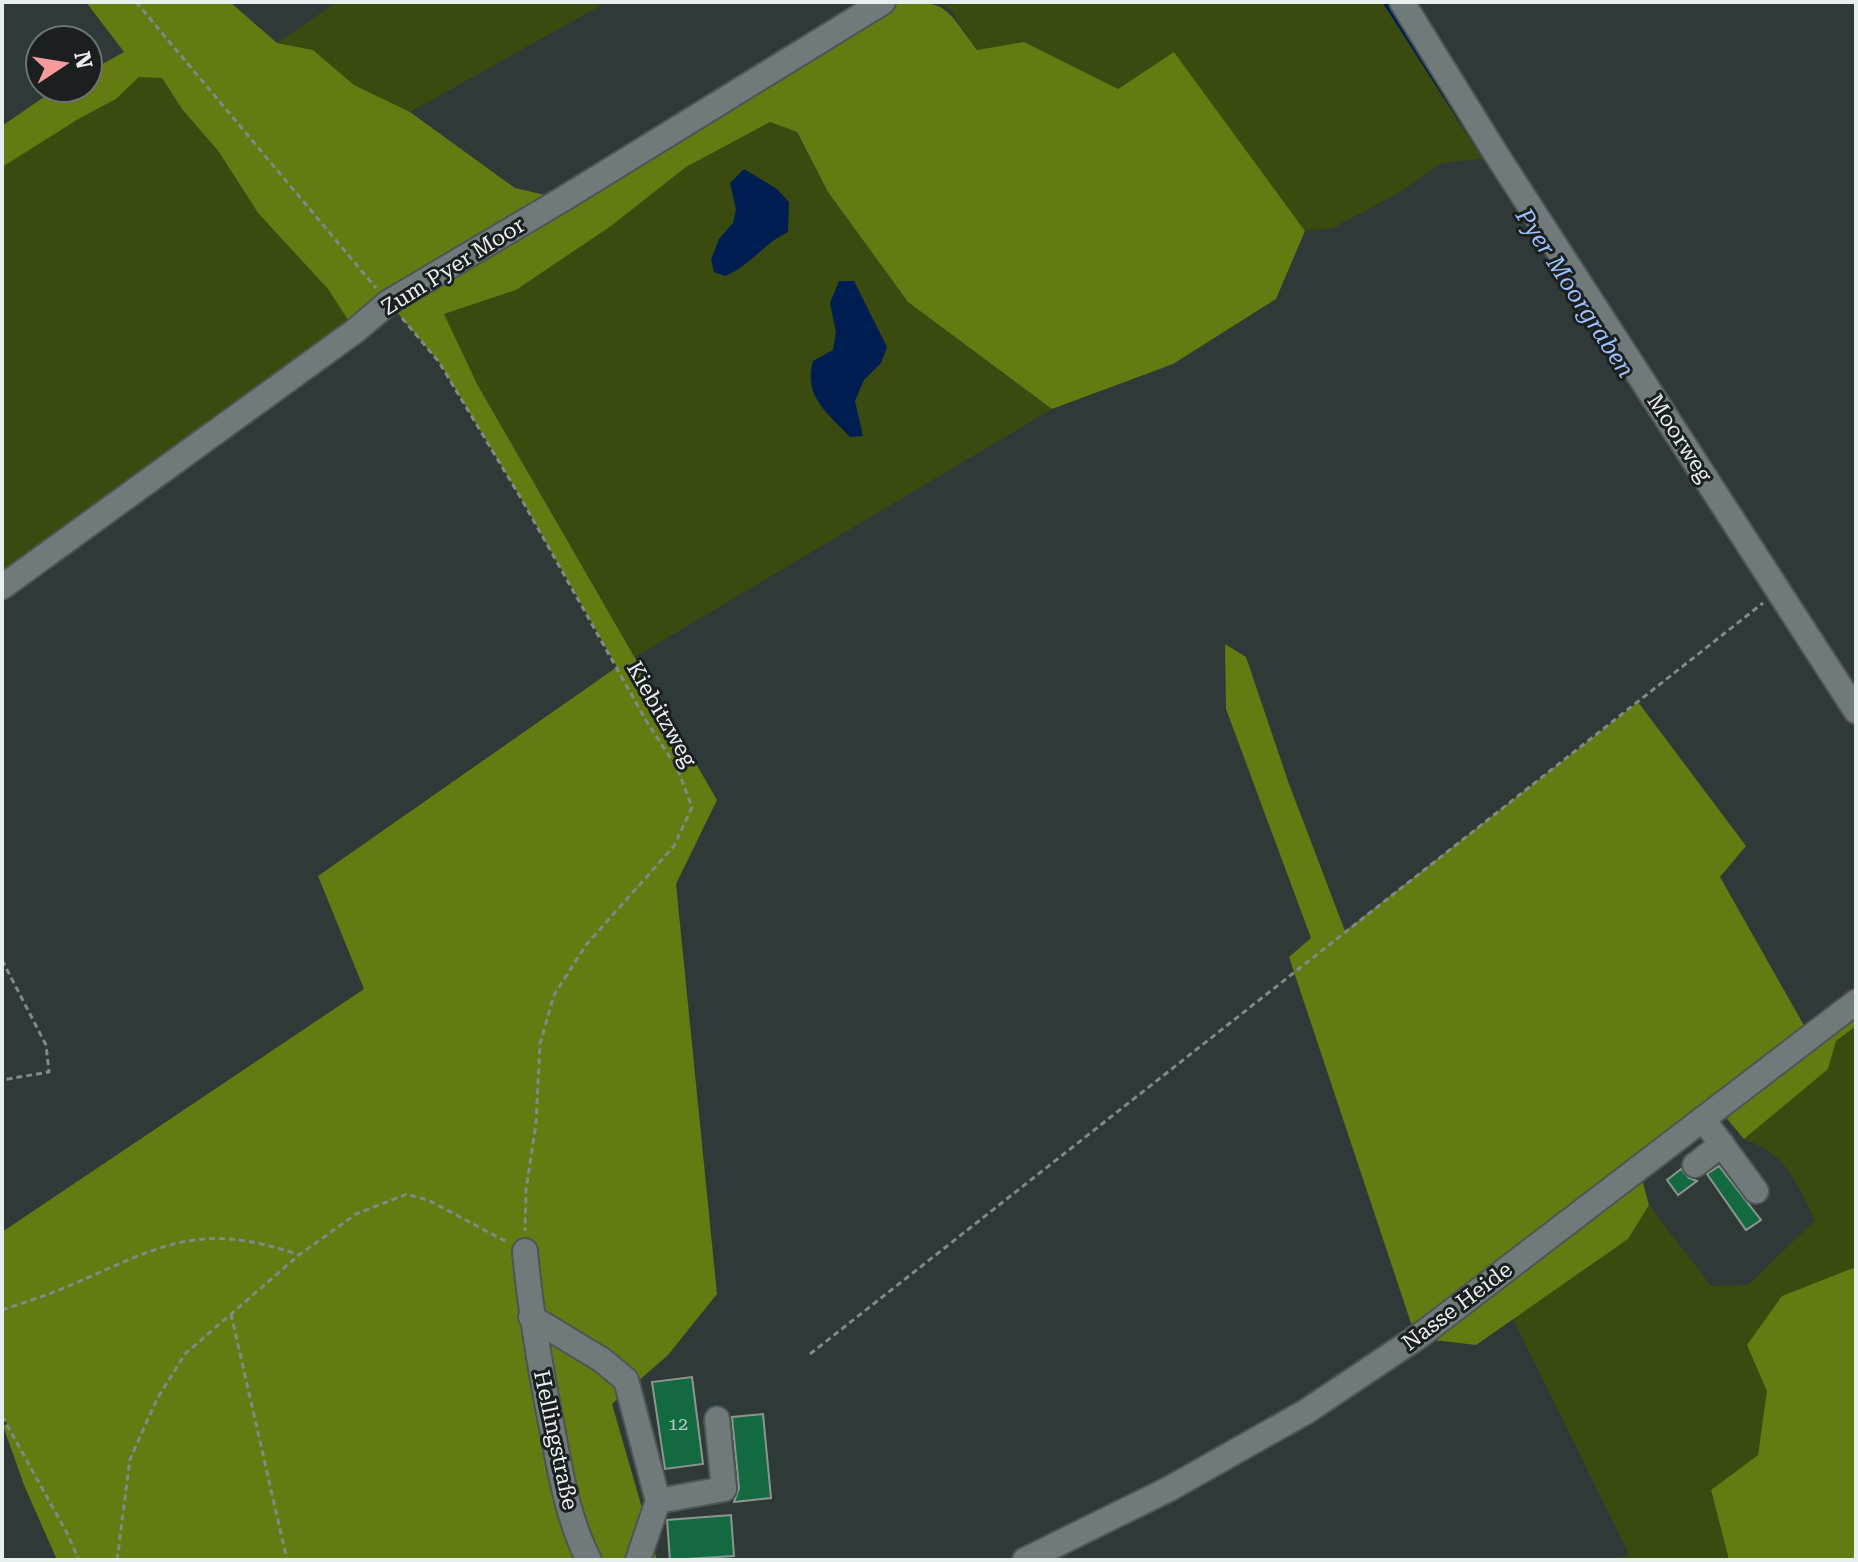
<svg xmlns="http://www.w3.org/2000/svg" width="1858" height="1562" font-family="'Roboto Serif',serif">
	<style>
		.green { fill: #3b4a0f }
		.forest { fill: #637b10 }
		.water { fill: #001e52 }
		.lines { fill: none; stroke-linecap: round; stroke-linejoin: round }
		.stream { stroke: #001e52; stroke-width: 5 }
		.building { fill: #136a41; stroke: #8c958f; stroke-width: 2 }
		.minor-casing { stroke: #4e5655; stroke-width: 28 }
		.path { stroke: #818989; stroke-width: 3; stroke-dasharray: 6 4; stroke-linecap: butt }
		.minor { stroke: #707a7a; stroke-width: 24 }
		.labels { text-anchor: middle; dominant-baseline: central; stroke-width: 6; stroke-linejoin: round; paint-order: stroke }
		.number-label { font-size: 18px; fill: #b4cec4 }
		.street-label { font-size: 22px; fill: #e9efef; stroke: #1b1f1f }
		.water-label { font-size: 24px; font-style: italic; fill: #9dc2fe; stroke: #1b1f1f }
	</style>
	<rect width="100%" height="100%" fill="#2f3938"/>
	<!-- green -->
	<path class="green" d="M 337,2 L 607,2 L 410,112 L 354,85 L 313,50 L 277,43 Z
		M 937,2 L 1402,2 L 1498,157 L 1441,163 L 1400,192 L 1333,228 L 1305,231 L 1174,52 L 1118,89 L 1024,42 L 977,50 L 950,9 Z
		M 139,77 L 161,77 L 182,109 L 219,152 L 258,213 L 328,289 L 355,331 L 2,587 L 2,159 L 116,99 Z
		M 770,122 L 796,132 L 828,192 L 908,302 L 1052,409 L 635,657 L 477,384 L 443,314 L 516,290 L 611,226 L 686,167 Z
		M 1856,1026 L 1856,1270 L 1853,1268 L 1782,1296 L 1758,1455 L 1711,1490 L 1729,1560 L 1617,1560 L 1629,1554 L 1513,1319 L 1628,1239 L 1649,1205 L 1711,1286 L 1748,1285 L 1815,1220 C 1794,1180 1788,1155 1744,1139 L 1827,1069 L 1836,1040 Z"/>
	<!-- forest -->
	<path class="forest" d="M 86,2 L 230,2 L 277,43 L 313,50 L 354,85 L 410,112 L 515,188 L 563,199 L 883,2 C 947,2 941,0 977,50 L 1024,42 L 1118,89 L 1174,52 L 1305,231 L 1276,299 L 1173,364 L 1052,409 L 908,302 L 828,192 L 797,132 L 770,122 L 686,167 L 611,226 L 516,290 L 444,314 L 477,384 L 717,800 L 676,884 L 717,1294 L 668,1355 L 612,1404 L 657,1560 L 57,1560 L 24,1485 L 3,1426 L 7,1424 L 2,1416 L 2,1232 L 364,989 L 318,876 L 617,667 L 522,500 L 439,362 L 389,303 L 355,331 L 328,289 L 258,213 L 219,152 L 182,109 L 162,78 L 139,77 L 116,99 L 80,118 L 2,167 L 2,126 L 57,88 L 88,88 L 88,72 L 124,52 Z
		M 1225,644 L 1246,657 L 1289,784 L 1345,931 L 1638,702 L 1746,846 L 1720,877 L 1810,1036 L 1856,1002 L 1856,1026 L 1836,1041 L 1828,1069 L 1744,1139 L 1718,1108 L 1639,1168 L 1649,1205 L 1628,1239 L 1476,1345 L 1416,1338 L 1289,957 L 1311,938 L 1226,709 Z
		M 1853,1268 L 1856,1270 L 1856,1560 L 1729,1560 L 1711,1490 L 1758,1455 L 1767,1391 L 1747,1345 L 1782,1296 Z"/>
	<!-- water -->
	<path class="water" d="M 744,169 L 777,189 L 789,202 L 788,232 C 764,243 750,266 725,276 L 714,272 L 711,260 L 719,239 L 733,223 L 736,209 L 730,183 Z
		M 839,281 L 854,281 L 887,347 L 881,363 L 864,380 L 855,401 L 863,436 L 850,437 C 827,413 803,396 813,361 L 833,350 L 836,332 L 830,303 Z"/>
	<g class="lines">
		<!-- stream -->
		<path class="stream" d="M 1385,2 L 1538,240"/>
	</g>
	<!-- building -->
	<path class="building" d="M 1719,1166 L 1761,1220 L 1746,1230 L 1707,1174 Z
		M 1681,1169 L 1689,1178 L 1697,1181 L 1678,1195 L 1667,1180 Z
		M 692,1377 L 703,1464 L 665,1469 L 652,1382 Z
		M 763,1414 L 771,1498 L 734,1502 L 739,1488 L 732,1417 Z
		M 731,1515 L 734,1556 L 670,1560 L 667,1520 Z"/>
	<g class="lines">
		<defs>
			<path id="minor" d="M 1402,2 L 1498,157 L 1856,711
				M 2,587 L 355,331 L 389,302 L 563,199 L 883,2
				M 1703,1119 L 1756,1191
				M 1695,1165 L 1722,1144
				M 525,1251 C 530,1309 540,1366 551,1423 C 560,1469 567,1518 589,1560
				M 531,1317 L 602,1360 L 626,1380 L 658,1501 L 724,1489 L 717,1419
				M 638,1560 L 658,1501
				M 1025,1560 L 1169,1489 L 1307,1411 L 1422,1334 L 1856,1002"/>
		</defs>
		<!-- minor casing -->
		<use href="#minor" class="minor-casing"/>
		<!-- path -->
		<path class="path" d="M 136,2 L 376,288
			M 402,318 L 439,362 L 522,500 L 647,722 L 677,768 L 692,807 L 674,846 L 586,945 L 554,995 L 540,1044 L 536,1123 L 526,1190 L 525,1231
			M 2,960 L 46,1045 L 49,1072 L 2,1080
			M 2,1310 C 25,1302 49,1295 71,1285 C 161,1246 199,1220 299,1255
			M 231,1314 L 287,1560
			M 810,1354 L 1763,603
			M 2,1416 L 67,1533 L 79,1560
			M 117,1560 L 130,1459 L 157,1399 L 185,1354 L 299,1255 L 356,1214 L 407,1194 L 430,1201 L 507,1242"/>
		<!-- minor -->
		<use href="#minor" class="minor"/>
	</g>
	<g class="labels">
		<!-- number labels -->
		<g class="number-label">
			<text x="678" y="1423">12</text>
		</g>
		<!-- street labels -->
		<g class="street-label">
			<text transform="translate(453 266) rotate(-32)">Zum Pyer Moor</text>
			<text transform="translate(1680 438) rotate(57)">Moorweg</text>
			<text transform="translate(662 714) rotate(60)">Kiebitzweg</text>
			<text transform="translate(1457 1306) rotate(-37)">Nasse Heide</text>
			<text transform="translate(556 1440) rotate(78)">Hellingstraße</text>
		</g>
		<!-- water labels -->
		<g class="water-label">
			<text transform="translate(1575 293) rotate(57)">Pyer Moorgraben</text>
		</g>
	</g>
	<!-- border -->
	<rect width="1858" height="1562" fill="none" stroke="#e9efef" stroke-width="8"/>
	<!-- north arrow -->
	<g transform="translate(64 64) rotate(78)"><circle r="38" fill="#1b1f1f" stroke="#6d7272" stroke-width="2"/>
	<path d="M0-6L14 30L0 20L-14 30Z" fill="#f59b9b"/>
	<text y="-12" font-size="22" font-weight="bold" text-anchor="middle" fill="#e9efef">N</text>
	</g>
</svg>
